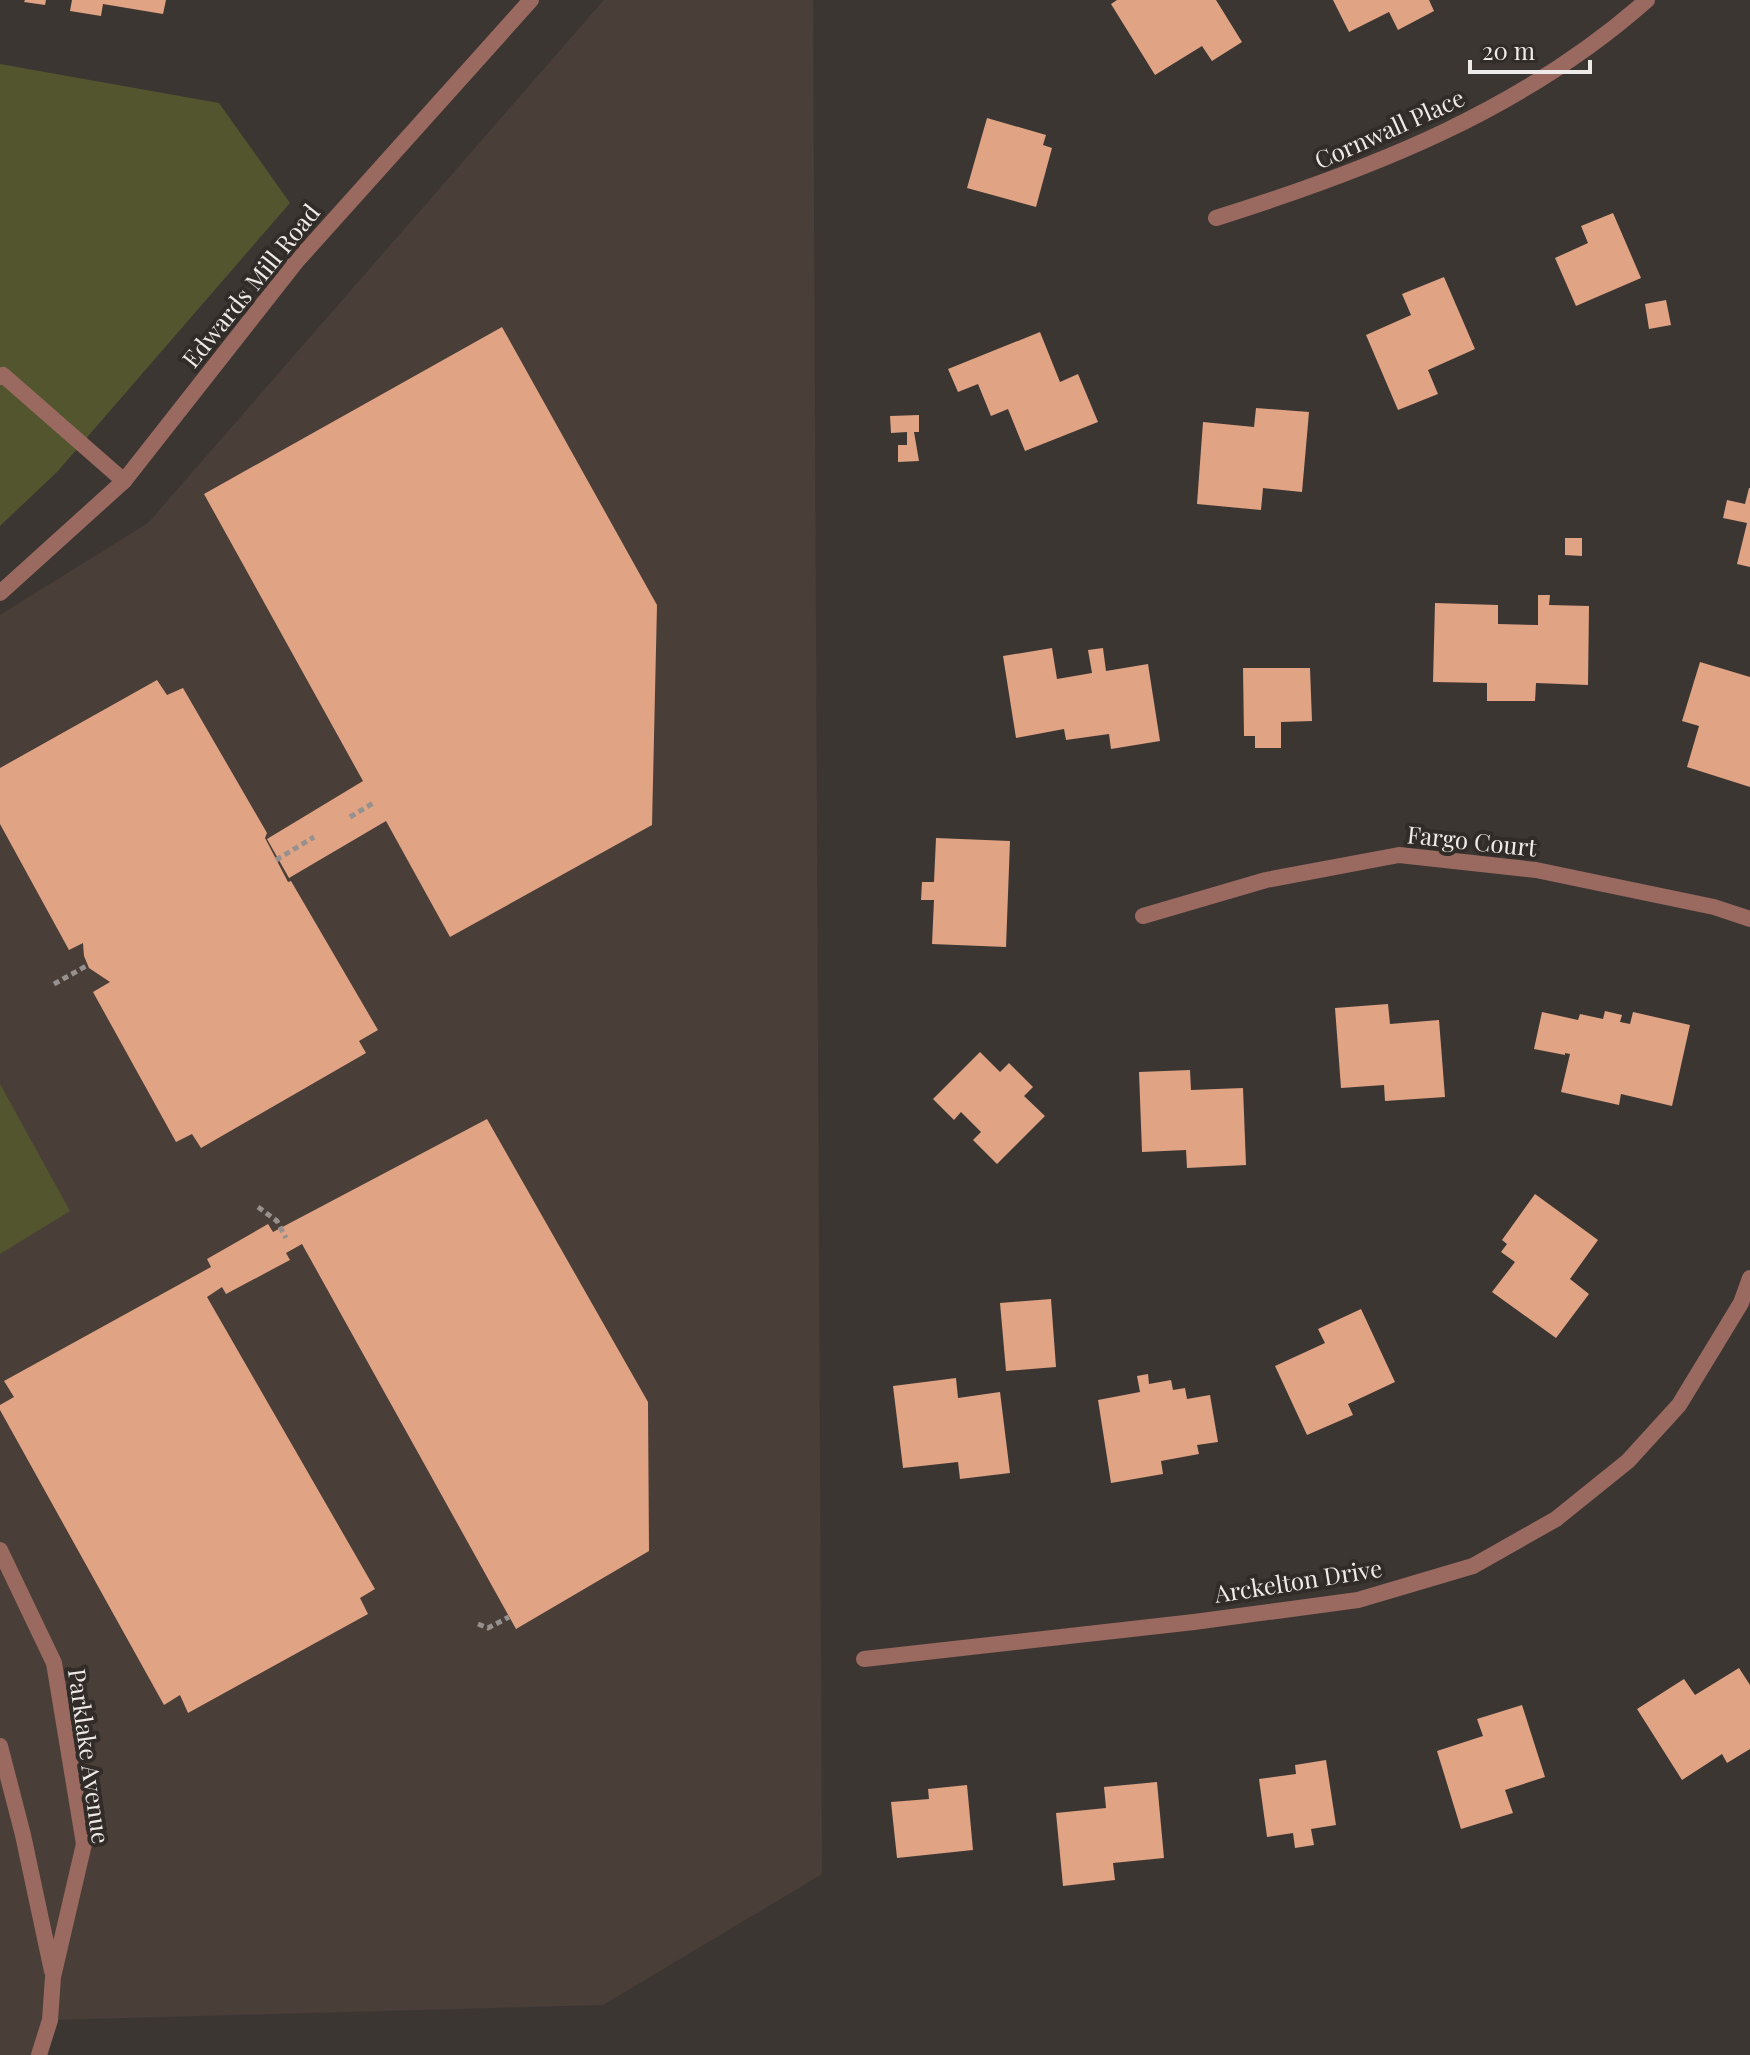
<svg xmlns="http://www.w3.org/2000/svg" width="1750" height="2055" font-family="'Playfair Display',serif">
	<style>
		.built { fill: #4a3e38 }
		.green { fill: #53552f }
		.building { fill: #e0a384 }
		.lines { fill: none; stroke-linecap: round; stroke-linejoin: round }
		.path { stroke: #96918e; stroke-width: 5; stroke-dasharray: 6 4; stroke-linecap: butt }
		.service { stroke: #9a6a60; stroke-width: 16 }
		.minor { stroke: #9a6a60; stroke-width: 16 }
		.labels { text-anchor: middle; dominant-baseline: central; stroke-width: 8; stroke-linejoin: round; paint-order: stroke }
		.street-label { font-size: 24px; fill: #eeeae8; stroke: #322c29 }
	</style>
	<rect width="100%" height="100%" fill="#3c3633"/>
	<!-- built -->
	<path class="built" d="M 604,0 L 813,0 L 822,1874 L 603,2005 L 50,2020 L 39,2055 L 0,2055 L 0,615 L 148,523 Z"/>
	<!-- green -->
	<path class="green" d="M 0,64 L 219,103 L 290,203 L 57,472 L 0,526 Z
		M 0,1084 L 70,1211 L 0,1254 Z"/>
	<!-- building -->
	<path class="building" d="M 25,0 L 46,0 L 45,5 L 24,2 Z
		M 72,0 L 166,0 L 163,14 L 103,4 L 101,16 L 70,11 Z
		M 1117,0 L 1216,0 L 1242,42 L 1212,61 L 1202,46 L 1155,75 L 1111,4 Z
		M 1333,0 L 1429,0 L 1434,11 L 1398,30 L 1389,12 L 1349,32 Z
		M 987,118 L 1046,135 L 1043,145 L 1052,148 L 1036,207 L 967,188 Z
		M 1613,213 L 1641,278 L 1576,306 L 1555,258 L 1588,243 L 1581,226 Z
		M 1444,277 L 1475,349 L 1428,370 L 1438,394 L 1398,410 L 1366,335 L 1411,315 L 1402,294 Z
		M 1666,300 L 1671,325 L 1649,329 L 1645,304 Z
		M 502,327 L 657,605 L 652,825 L 450,937 L 386,821 L 289,878 L 267,839 L 363,781 L 204,494 Z
		M 1040,332 L 1060,382 L 1078,374 L 1098,422 L 1025,451 L 1008,409 L 991,416 L 978,384 L 958,392 L 948,369 Z
		M 1256,408 L 1309,412 L 1302,492 L 1263,488 L 1261,510 L 1197,504 L 1203,422 L 1254,427 Z
		M 919,415 L 919,432 L 914,432 L 919,461 L 898,462 L 898,445 L 907,445 L 907,432 L 891,433 L 890,416 Z
		M 1749,488 L 1750,488 L 1750,567 L 1737,564 L 1747,523 L 1723,518 L 1727,500 L 1745,504 Z
		M 1565,538 L 1582,538 L 1582,556 L 1565,555 Z
		M 1538,595 L 1550,595 L 1549,605 L 1589,606 L 1588,685 L 1536,683 L 1535,701 L 1487,701 L 1487,683 L 1433,682 L 1435,603 L 1498,605 L 1498,624 L 1538,625 Z
		M 1052,648 L 1057,679 L 1092,673 L 1088,650 L 1103,648 L 1106,671 L 1148,664 L 1160,741 L 1111,749 L 1109,734 L 1066,740 L 1064,729 L 1016,738 L 1003,656 Z
		M 1700,662 L 1750,677 L 1750,787 L 1687,767 L 1699,726 L 1682,721 Z
		M 1243,668 L 1310,668 L 1312,721 L 1281,722 L 1281,748 L 1255,748 L 1255,736 L 1244,736 Z
		M 157,680 L 167,695 L 183,688 L 267,833 L 265,838 L 288,882 L 291,881 L 378,1030 L 359,1041 L 366,1053 L 201,1148 L 192,1134 L 176,1142 L 93,992 L 110,982 L 89,968 L 84,956 L 83,943 L 69,950 L 0,824 L 0,768 Z
		M 936,838 L 1010,841 L 1006,947 L 932,944 L 934,900 L 921,900 L 922,882 L 934,882 Z
		M 1388,1004 L 1390,1024 L 1439,1020 L 1445,1097 L 1385,1101 L 1384,1085 L 1341,1088 L 1335,1008 Z
		M 1605,1011 L 1622,1015 L 1620,1022 L 1630,1024 L 1633,1012 L 1690,1025 L 1672,1106 L 1621,1094 L 1619,1105 L 1561,1092 L 1570,1054 L 1565,1053 L 1565,1055 L 1534,1049 L 1542,1012 L 1578,1020 L 1580,1014 L 1603,1019 Z
		M 980,1052 L 1000,1072 L 1009,1063 L 1033,1087 L 1024,1096 L 1045,1116 L 997,1164 L 973,1140 L 981,1132 L 961,1112 L 954,1120 L 933,1099 Z
		M 1190,1070 L 1191,1090 L 1243,1088 L 1246,1165 L 1187,1168 L 1186,1150 L 1142,1152 L 1139,1072 Z
		M 487,1119 L 648,1402 L 649,1551 L 516,1629 L 302,1244 L 286,1253 L 290,1260 L 226,1294 L 222,1287 L 207,1297 L 375,1589 L 360,1598 L 368,1614 L 188,1713 L 180,1695 L 164,1705 L 0,1410 L 0,1405 L 14,1397 L 4,1381 L 211,1267 L 207,1259 L 268,1224 L 273,1232 Z
		M 1535,1194 L 1598,1240 L 1570,1279 L 1589,1294 L 1556,1338 L 1492,1292 L 1515,1262 L 1501,1252 L 1507,1244 L 1502,1240 Z
		M 1051,1299 L 1056,1367 L 1006,1371 L 1000,1303 Z
		M 1361,1309 L 1395,1382 L 1348,1404 L 1353,1415 L 1307,1435 L 1275,1366 L 1325,1343 L 1318,1329 Z
		M 1148,1374 L 1149,1384 L 1171,1380 L 1173,1390 L 1185,1388 L 1187,1399 L 1210,1395 L 1218,1442 L 1197,1445 L 1199,1454 L 1161,1461 L 1163,1474 L 1111,1483 L 1098,1400 L 1140,1392 L 1137,1376 Z
		M 956,1378 L 958,1398 L 1000,1392 L 1010,1473 L 960,1479 L 958,1462 L 903,1468 L 893,1386 Z
		M 1739,1668 L 1750,1685 L 1750,1749 L 1727,1763 L 1722,1754 L 1682,1780 L 1637,1709 L 1684,1679 L 1695,1695 Z
		M 1522,1705 L 1545,1777 L 1505,1790 L 1513,1813 L 1461,1829 L 1437,1751 L 1483,1736 L 1477,1719 Z
		M 1326,1760 L 1336,1825 L 1311,1829 L 1314,1845 L 1295,1848 L 1293,1833 L 1267,1837 L 1259,1779 L 1296,1774 L 1295,1765 Z
		M 1157,1782 L 1164,1858 L 1113,1863 L 1115,1880 L 1063,1886 L 1056,1813 L 1106,1808 L 1104,1787 Z
		M 967,1785 L 973,1850 L 897,1858 L 891,1802 L 929,1799 L 928,1789 Z"/>
	<g class="lines">
		<!-- path -->
		<path class="path" d="M 350,817 L 375,802
			M 276,860 L 314,837
			M 54,984 L 88,965
			M 258,1207 L 277,1221 L 286,1238
			M 478,1624 L 488,1628 L 509,1617"/>
		<!-- service -->
		<path class="service" d="M 0,377 L 3,375 L 124,481"/>
		<!-- minor -->
		<path class="minor" d="M 1216,218 C 1372,169 1523,110 1647,0
			M 0,593 L 124,481 L 296,262 L 531,0
			M 1143,916 L 1266,880 L 1399,855 L 1536,870 L 1714,907 L 1750,919
			M 0,1550 L 54,1663 L 84,1844 L 53,1977 L 50,2020 L 39,2055
			M 864,1659 L 1194,1622 L 1358,1600 L 1473,1566 L 1556,1519 L 1628,1461 L 1679,1405 L 1741,1303 L 1750,1278
			M 0,1746 L 23,1835 L 52,1971"/>
	</g>
	<g class="labels">
		<!-- street labels -->
		<g class="street-label">
			<text transform="translate(1389 128) rotate(-24)">Cornwall Place</text>
			<text transform="translate(250 285) rotate(-51)">Edwards Mill Road</text>
			<text transform="translate(1472 840) rotate(6)">Fargo Court</text>
			<text transform="translate(1298 1580) rotate(-9)">Arckelton Drive</text>
			<text transform="translate(90 1756) rotate(82)">Parklake Avenue</text>
		</g>
	</g>
	<!-- scale -->
	<path d="M1470 60v12h120v-12" fill="none" stroke="#eeeae8" stroke-width="4"/>
	<text x="1482" y="60" font-size="24" fill="#eeeae8" stroke="#322c29" stroke-width="6" paint-order="stroke">20 m</text>
</svg>
